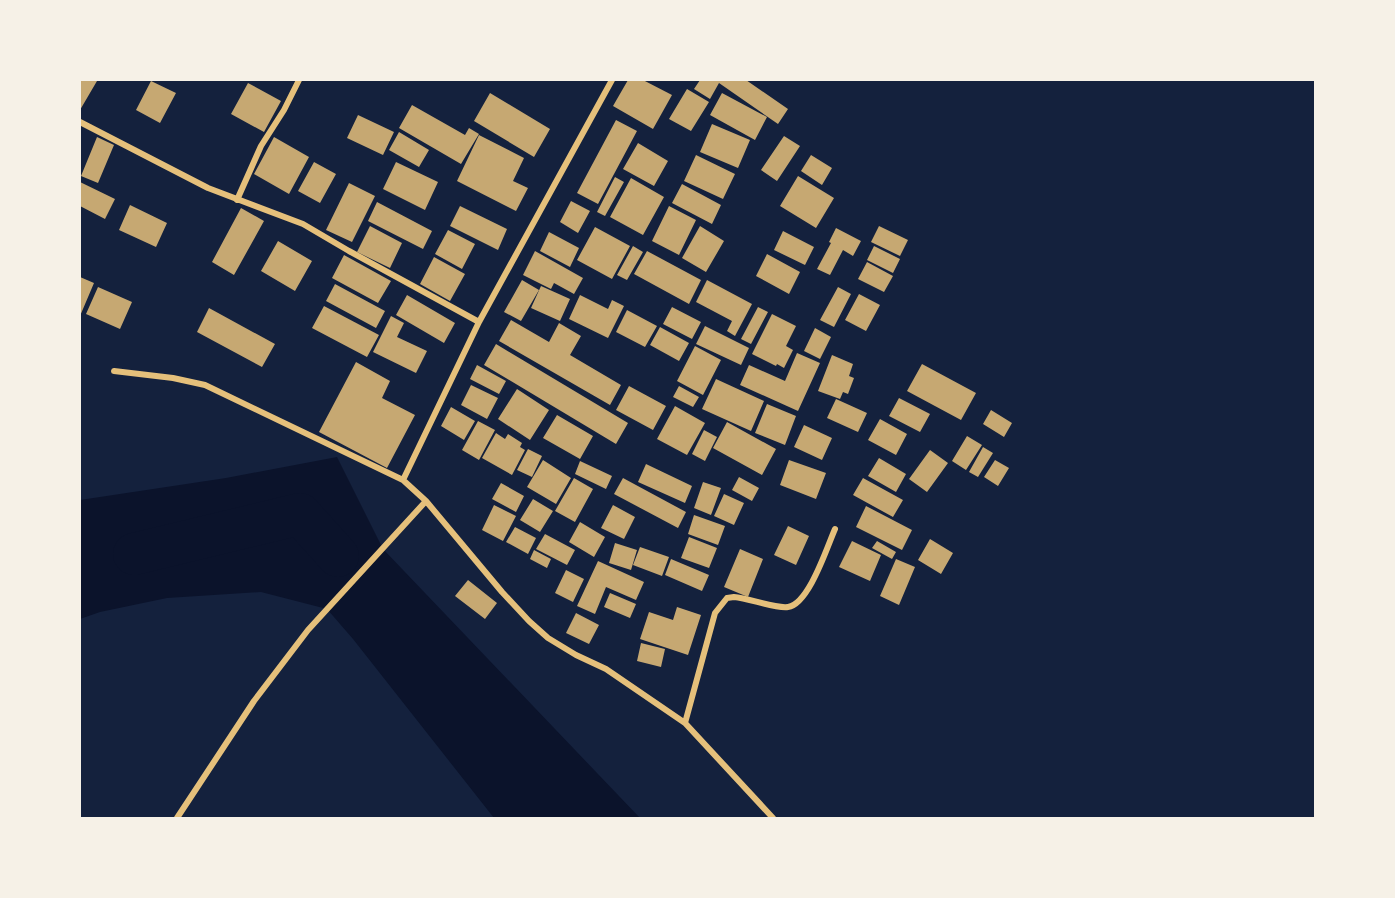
<svg xmlns="http://www.w3.org/2000/svg" width="1395" height="898" font-family="Arial,sans-serif">
	<style>
		.water { fill: #0b132b }
		.lines { fill: none; stroke-linecap: round; stroke-linejoin: round }
		.river { stroke: #0b132b; stroke-width: 42 }
		.building { fill: #c6a872 }
		.minor { stroke: #e5c07b; stroke-width: 6 }
	</style>
	<rect width="100%" height="100%" fill="#14213d"/>
	<!-- water -->
	<path class="water" d="M 337,457 L 383,549 L 640,818 L 494,818 L 353,639 L 327,609 L 261,592 L 167,598 L 100,612 L 80,619 L 80,500 L 226,478 Z"/>
	<g class="lines">
		<!-- river -->
		<path class="river" d="M 134,554 L 300,514 L 338,556"/>
	</g>
	<!-- building -->
	<path class="building" d="M 80,80 L 97,81 L 80,110 Z
		M 628,80 L 643,80 L 672,95 L 653,129 L 613,106 Z
		M 700,80 L 746,80 L 788,109 L 778,124 L 719,83 L 710,99 L 694,89 Z
		M 151,81 L 176,93 L 160,123 L 136,110 Z
		M 248,83 L 281,101 L 264,132 L 231,114 Z
		M 687,89 L 709,102 L 691,131 L 669,119 Z
		M 490,93 L 550,129 L 534,157 L 474,121 Z
		M 722,93 L 767,117 L 755,140 L 710,115 Z
		M 412,105 L 465,135 L 469,128 L 479,134 L 461,164 L 399,128 Z
		M 358,115 L 394,132 L 383,155 L 347,138 Z
		M 616,120 L 637,131 L 598,204 L 577,193 Z
		M 712,124 L 750,140 L 738,168 L 700,152 Z
		M 399,132 L 429,150 L 419,167 L 389,150 Z
		M 479,135 L 524,158 L 513,181 L 528,188 L 516,211 L 457,181 Z
		M 784,136 L 800,146 L 777,181 L 761,170 Z
		M 97,137 L 114,145 L 98,183 L 81,176 Z
		M 274,137 L 309,157 L 289,194 L 254,174 Z
		M 638,143 L 668,161 L 654,186 L 623,169 Z
		M 696,155 L 735,174 L 723,199 L 684,181 Z
		M 811,155 L 832,168 L 822,185 L 801,171 Z
		M 314,162 L 336,174 L 320,203 L 298,191 Z
		M 396,162 L 438,182 L 425,210 L 383,189 Z
		M 798,176 L 834,198 L 816,228 L 780,206 Z
		M 615,177 L 624,182 L 605,216 L 597,212 Z
		M 631,178 L 664,197 L 643,235 L 610,217 Z
		M 80,182 L 115,199 L 105,219 L 80,206 Z
		M 349,183 L 375,196 L 352,242 L 326,230 Z
		M 682,184 L 721,205 L 712,224 L 672,203 Z
		M 571,201 L 590,211 L 578,233 L 560,222 Z
		M 377,202 L 432,231 L 423,249 L 368,221 Z
		M 130,205 L 167,223 L 156,247 L 119,230 Z
		M 460,206 L 507,229 L 498,250 L 450,226 Z
		M 669,206 L 696,220 L 679,255 L 652,241 Z
		M 241,208 L 264,221 L 234,275 L 212,262 Z
		M 370,226 L 402,243 L 390,268 L 357,252 Z
		M 700,226 L 724,241 L 706,272 L 682,258 Z
		M 879,226 L 908,240 L 900,256 L 871,242 Z
		M 595,227 L 630,246 L 612,279 L 577,260 Z
		M 836,228 L 861,241 L 853,256 L 843,250 L 830,275 L 817,269 L 831,243 L 829,242 Z
		M 448,230 L 475,244 L 462,269 L 435,254 Z
		M 783,231 L 814,247 L 805,265 L 774,250 Z
		M 549,232 L 579,248 L 570,267 L 540,251 Z
		M 278,241 L 312,261 L 295,291 L 261,271 Z
		M 633,246 L 643,252 L 627,280 L 617,275 Z
		M 874,246 L 900,259 L 893,273 L 867,260 Z
		M 535,251 L 583,278 L 574,294 L 554,283 L 551,289 L 523,275 Z
		M 647,251 L 701,280 L 689,304 L 634,274 Z
		M 767,254 L 800,272 L 789,294 L 756,276 Z
		M 344,255 L 391,281 L 378,303 L 332,278 Z
		M 434,257 L 465,274 L 450,301 L 420,284 Z
		M 867,262 L 893,276 L 884,292 L 858,279 Z
		M 80,277 L 94,283 L 80,316 Z
		M 522,280 L 539,290 L 521,321 L 504,312 Z
		M 707,280 L 752,304 L 735,336 L 727,331 L 732,321 L 696,302 Z
		M 335,284 L 385,311 L 376,328 L 326,301 Z
		M 541,286 L 570,299 L 560,321 L 531,308 Z
		M 98,287 L 132,302 L 120,329 L 86,314 Z
		M 838,287 L 851,294 L 834,327 L 820,320 Z
		M 859,294 L 880,305 L 866,331 L 845,320 Z
		M 407,295 L 455,323 L 444,343 L 396,315 Z
		M 580,295 L 608,309 L 612,300 L 624,306 L 608,338 L 569,319 Z
		M 324,306 L 379,335 L 367,357 L 312,328 Z
		M 672,307 L 701,322 L 692,339 L 663,324 Z
		M 758,307 L 768,312 L 751,344 L 741,339 Z
		M 209,308 L 275,344 L 262,367 L 197,332 Z
		M 627,310 L 657,326 L 645,347 L 616,332 Z
		M 772,314 L 796,326 L 786,346 L 793,350 L 784,368 L 777,364 L 776,366 L 752,354 Z
		M 391,316 L 404,323 L 397,337 L 427,351 L 416,373 L 373,352 Z
		M 511,320 L 549,342 L 559,323 L 581,336 L 570,355 L 621,385 L 610,405 L 499,341 Z
		M 705,326 L 749,348 L 741,365 L 696,344 Z
		M 660,327 L 689,343 L 679,361 L 650,345 Z
		M 815,328 L 831,337 L 820,359 L 804,351 Z
		M 496,344 L 628,423 L 616,444 L 484,365 Z
		M 695,346 L 721,360 L 703,395 L 677,381 Z
		M 797,353 L 820,363 L 798,411 L 740,385 L 749,365 L 785,381 Z
		M 832,355 L 853,364 L 849,376 L 854,378 L 848,394 L 843,392 L 840,399 L 818,391 Z
		M 356,362 L 390,381 L 382,398 L 415,415 L 387,468 L 319,432 Z
		M 922,364 L 976,393 L 961,420 L 907,391 Z
		M 477,365 L 506,381 L 499,394 L 470,379 Z
		M 716,379 L 764,401 L 751,431 L 702,409 Z
		M 471,385 L 498,398 L 487,419 L 461,405 Z
		M 629,386 L 666,406 L 653,430 L 616,410 Z
		M 679,386 L 699,397 L 693,407 L 673,397 Z
		M 517,389 L 549,410 L 530,440 L 498,419 Z
		M 899,398 L 930,414 L 920,432 L 889,416 Z
		M 836,399 L 867,413 L 858,432 L 827,418 Z
		M 767,404 L 796,416 L 785,445 L 755,433 Z
		M 675,406 L 705,423 L 687,455 L 657,439 Z
		M 451,407 L 475,421 L 464,440 L 441,426 Z
		M 991,410 L 1012,423 L 1004,437 L 983,424 Z
		M 557,415 L 593,436 L 580,459 L 543,438 Z
		M 880,419 L 907,434 L 896,455 L 868,440 Z
		M 478,421 L 495,430 L 479,460 L 462,450 Z
		M 727,422 L 776,449 L 762,475 L 713,448 Z
		M 804,425 L 832,438 L 822,460 L 794,447 Z
		M 704,430 L 717,437 L 705,461 L 692,454 Z
		M 496,433 L 505,439 L 508,434 L 522,443 L 520,447 L 525,450 L 512,475 L 482,458 Z
		M 967,436 L 982,445 L 966,470 L 952,461 Z
		M 983,447 L 993,453 L 978,477 L 969,472 Z
		M 528,449 L 542,456 L 532,477 L 517,470 Z
		M 930,450 L 948,463 L 927,492 L 909,479 Z
		M 879,458 L 906,474 L 896,492 L 868,476 Z
		M 543,460 L 571,478 L 556,504 L 527,487 Z
		M 789,460 L 826,473 L 816,499 L 780,485 Z
		M 995,460 L 1009,468 L 998,486 L 984,477 Z
		M 580,461 L 612,476 L 606,489 L 575,474 Z
		M 646,464 L 692,486 L 685,503 L 638,482 Z
		M 739,477 L 759,488 L 752,501 L 732,490 Z
		M 574,478 L 593,489 L 575,522 L 555,511 Z
		M 623,478 L 686,512 L 678,528 L 614,494 Z
		M 863,478 L 903,500 L 893,517 L 853,495 Z
		M 703,482 L 721,488 L 711,515 L 694,508 Z
		M 501,483 L 524,496 L 516,512 L 492,499 Z
		M 724,494 L 744,503 L 734,525 L 714,516 Z
		M 533,499 L 553,511 L 540,532 L 520,520 Z
		M 494,505 L 516,516 L 503,541 L 482,530 Z
		M 613,505 L 635,517 L 624,539 L 601,528 Z
		M 866,506 L 912,530 L 902,550 L 856,527 Z
		M 694,515 L 725,526 L 718,545 L 688,534 Z
		M 580,522 L 605,537 L 594,557 L 569,542 Z
		M 788,526 L 809,536 L 796,565 L 774,555 Z
		M 515,527 L 536,538 L 528,554 L 506,542 Z
		M 545,534 L 575,550 L 567,565 L 536,549 Z
		M 689,537 L 717,548 L 709,568 L 681,558 Z
		M 930,539 L 953,553 L 941,574 L 918,560 Z
		M 852,541 L 881,555 L 870,581 L 839,567 Z
		M 877,541 L 896,552 L 892,559 L 872,548 Z
		M 615,543 L 637,550 L 631,570 L 609,563 Z
		M 640,547 L 669,557 L 662,576 L 633,565 Z
		M 740,549 L 763,559 L 748,597 L 724,587 Z
		M 534,550 L 551,559 L 547,568 L 530,559 Z
		M 671,559 L 709,575 L 702,591 L 665,575 Z
		M 896,559 L 915,567 L 899,605 L 880,596 Z
		M 598,561 L 644,582 L 636,600 L 606,587 L 595,614 L 577,606 Z
		M 566,570 L 584,579 L 573,602 L 555,593 Z
		M 468,580 L 497,603 L 485,619 L 455,596 Z
		M 610,593 L 636,604 L 630,618 L 604,607 Z
		M 677,607 L 701,615 L 688,655 L 640,639 L 649,612 L 673,620 Z
		M 576,613 L 599,625 L 589,644 L 566,633 Z
		M 641,643 L 665,649 L 661,667 L 637,661 Z"/>
	<g class="lines">
		<!-- minor -->
		<path class="minor" d="M 80,122 L 208,188 L 303,224 L 349,251 L 479,322
			M 237,200 L 261,146 L 284,110 L 299,80
			M 114,371 L 173,378 L 205,385 L 403,480 L 426,501 L 502,592 L 529,621 L 548,638 L 576,655 L 606,669 L 685,723 L 773,818
			M 403,480 L 479,322 L 612,80
			M 685,723 L 715,613 L 727,598 L 734,597 C 749,598 775,609 788,607 C 809,604 827,547 835,529
			M 177,818 L 254,701 L 308,630 L 426,501"/>
	</g>
	<!-- border -->
	<rect width="1395" height="898" fill="none" stroke="#f6f1e7" stroke-width="162"/>
</svg>
